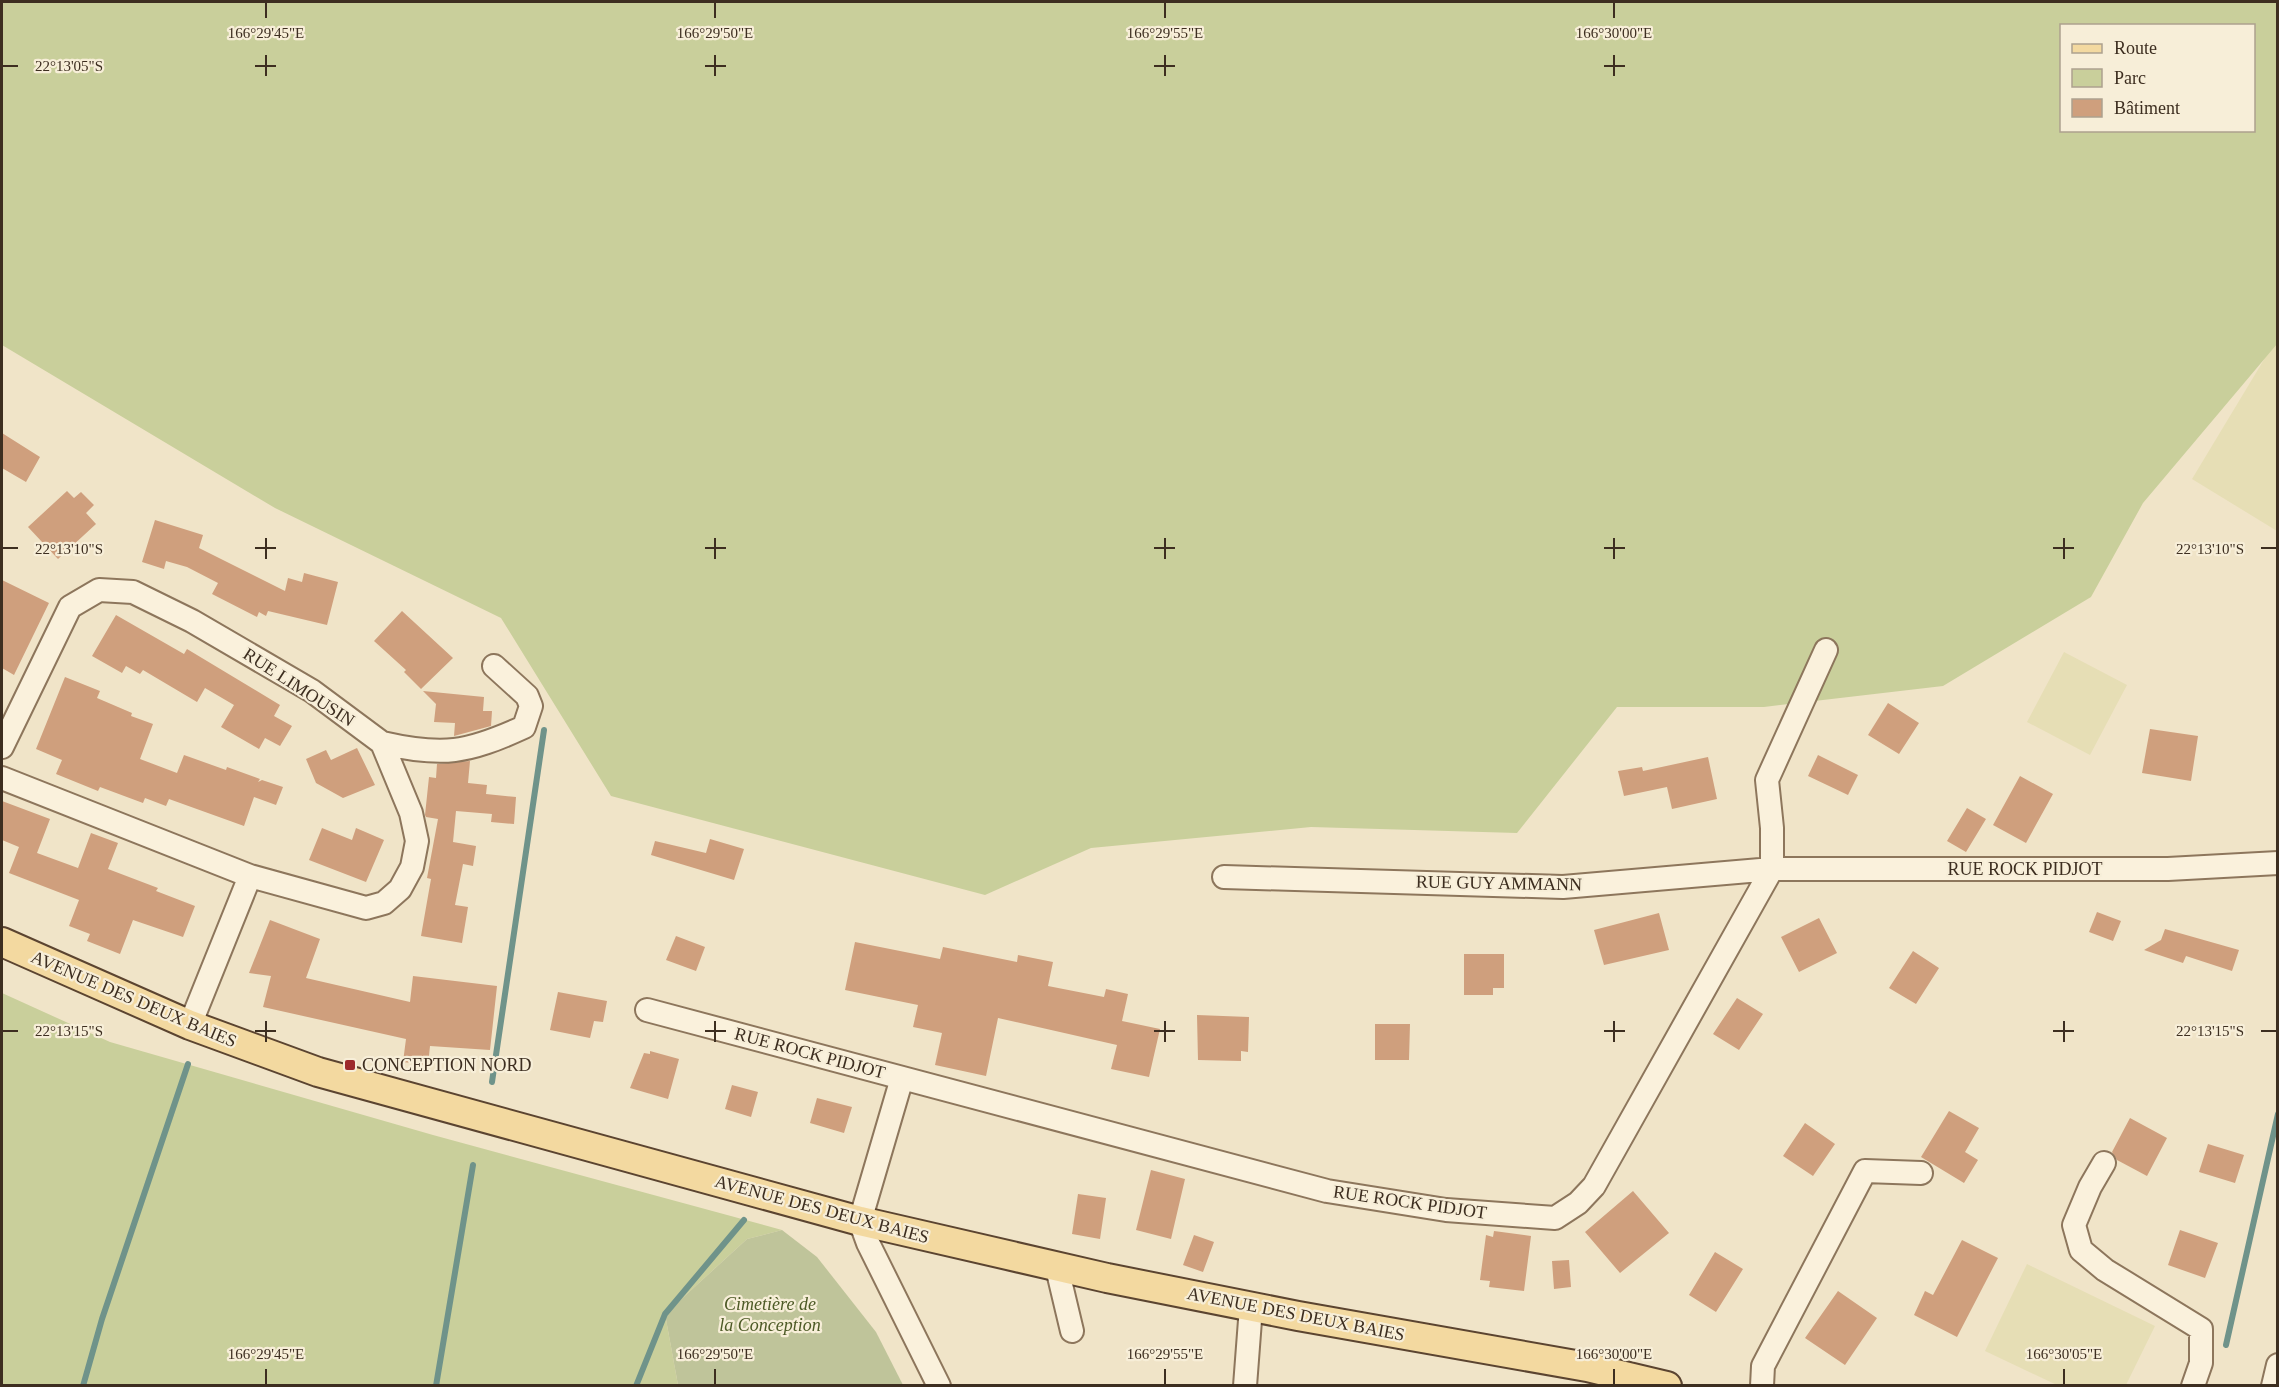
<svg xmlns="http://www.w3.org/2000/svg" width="2279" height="1387" font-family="Georgia,serif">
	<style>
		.farmland { fill: #e6deb5 }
		.green { fill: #c9cf9b; fill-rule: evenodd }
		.cemetery { fill: #bfc49a }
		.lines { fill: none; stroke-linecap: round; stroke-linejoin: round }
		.stream { stroke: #6f938a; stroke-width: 6 }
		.building { fill: #cf9f7d }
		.minor-casing { stroke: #8d765c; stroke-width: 26 }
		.major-casing { stroke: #5b4430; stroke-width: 32 }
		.minor { stroke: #faf1dc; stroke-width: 22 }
		.major { stroke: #f3d9a0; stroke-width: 28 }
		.ticks { fill: none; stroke: #3d2e20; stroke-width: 2 }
		.poi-dot { fill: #9e2a2b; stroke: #f7eed8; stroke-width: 2 }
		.labels { text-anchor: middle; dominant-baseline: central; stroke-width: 4.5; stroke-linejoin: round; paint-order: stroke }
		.street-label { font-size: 18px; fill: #3d2e20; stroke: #f7eed8 }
		.poi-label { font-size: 18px; fill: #3d2e20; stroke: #f7eed8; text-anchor: start }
		.park-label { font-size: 18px; font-style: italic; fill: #4d5a26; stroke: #f7eed8 }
		.ticks-label { font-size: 15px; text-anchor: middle; fill: #3d2e20; stroke: #f7eed8; stroke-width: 4.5; stroke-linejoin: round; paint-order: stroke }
	</style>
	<rect width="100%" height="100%" fill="#f0e4c8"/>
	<!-- farmland -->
	<path class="farmland" d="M 2277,338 L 2277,531 L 2192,479 Z
		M 2064,652 L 2127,685 L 2090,755 L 2027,722 Z
		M 2027,1264 L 2155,1326 L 2126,1385 L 2057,1385 L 1985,1351 Z"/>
	<!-- green -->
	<path class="green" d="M 2,2 L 2277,2 L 2277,344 L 2143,503 L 2091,597 L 1943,686 L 1764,707 L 1617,707 L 1517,833 L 1311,827 L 1091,848 L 985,895 L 611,796 L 501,618 L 275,508 L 2,345 ZM 2062,26 L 2254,26 L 2254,130 L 2062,130 Z
		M 2,993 L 110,1042 L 433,1135 L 782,1230 L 747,1239 L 665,1314 L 678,1385 L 2,1386 Z"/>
	<!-- cemetery -->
	<path class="cemetery" d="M 782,1230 L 817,1257 L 876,1332 L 903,1385 L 678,1385 L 665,1314 L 747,1239 Z"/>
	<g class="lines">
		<!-- stream -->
		<path class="stream" d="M 492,1082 L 544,730
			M 2226,1345 L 2278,1114
			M 83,1386 L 102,1319 L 188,1064
			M 436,1386 L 473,1165
			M 636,1386 L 665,1314 L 744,1220"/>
	</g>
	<!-- building -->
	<path class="building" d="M 2,433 L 40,457 L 26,482 L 2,468 Z
		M 67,491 L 74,498 L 81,492 L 94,505 L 86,513 L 96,524 L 58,559 L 28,527 Z
		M 155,520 L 203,535 L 199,548 L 285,591 L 288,578 L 302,582 L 304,573 L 338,582 L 327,625 L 268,611 L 266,616 L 259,612 L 257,617 L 212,594 L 218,583 L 187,567 L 166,561 L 164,569 L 142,562 Z
		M 2,580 L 49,603 L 14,675 L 2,668 Z
		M 402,611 L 453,658 L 421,689 L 404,672 L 406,670 L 374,641 Z
		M 116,615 L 184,654 L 187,649 L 280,705 L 274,716 L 292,726 L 280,746 L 265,738 L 259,749 L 221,727 L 234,705 L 205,688 L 197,702 L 143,670 L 140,674 L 126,666 L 122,673 L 92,656 Z
		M 65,677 L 100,691 L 97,698 L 132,713 L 131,716 L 153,724 L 140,759 L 177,773 L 184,755 L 226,770 L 227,767 L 260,779 L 258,782 L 262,780 L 283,787 L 276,805 L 254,797 L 244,826 L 169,799 L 166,806 L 145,798 L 143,803 L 100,787 L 98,791 L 56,774 L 62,760 L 36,749 Z
		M 423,691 L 484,697 L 483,711 L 492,711 L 491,726 L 454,736 L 455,723 L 434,722 L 436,704 Z
		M 1888,703 L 1919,723 L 1899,754 L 1868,735 Z
		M 2150,729 L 2198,736 L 2191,781 L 2142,773 Z
		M 357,748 L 375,785 L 343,798 L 316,783 L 306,759 L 326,750 L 331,760 Z
		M 1818,755 L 1858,775 L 1848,795 L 1808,776 Z
		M 1708,757 L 1717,799 L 1672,809 L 1667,787 L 1624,796 L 1618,771 L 1642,767 L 1643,771 Z
		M 470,761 L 468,783 L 487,785 L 486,794 L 516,797 L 514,824 L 491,822 L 492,814 L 456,811 L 453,842 L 476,846 L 473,866 L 463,864 L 455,905 L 468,907 L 462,943 L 421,936 L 431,879 L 427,878 L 438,819 L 426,817 L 425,815 L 429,777 L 436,778 L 437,764 Z
		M 2020,776 L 2053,794 L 2026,843 L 1993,825 Z
		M 2,801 L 50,819 L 37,853 L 78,868 L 91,833 L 118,843 L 108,869 L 158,888 L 156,891 L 195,906 L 183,937 L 133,920 L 120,954 L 87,941 L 90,934 L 69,926 L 79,900 L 9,873 L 19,847 L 2,840 Z
		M 1967,808 L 1986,819 L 1966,852 L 1947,841 Z
		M 322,828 L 352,840 L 356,828 L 384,840 L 366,882 L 309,860 Z
		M 710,839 L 744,849 L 734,880 L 651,855 L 655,841 L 706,853 Z
		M 2097,912 L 2121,921 L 2113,941 L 2089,932 Z
		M 1659,913 L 1669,950 L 1604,965 L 1594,930 Z
		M 1819,918 L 1837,953 L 1799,972 L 1781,937 Z
		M 270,920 L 320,939 L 306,978 L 410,1002 L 413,976 L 497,986 L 490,1050 L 430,1046 L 428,1065 L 403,1062 L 406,1039 L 263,1007 L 271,976 L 249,973 Z
		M 2165,929 L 2239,950 L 2232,971 L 2186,956 L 2183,963 L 2144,950 L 2161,940 Z
		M 676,936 L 705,947 L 696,971 L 666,960 Z
		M 855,942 L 940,959 L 943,947 L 1017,962 L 1018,955 L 1053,962 L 1048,986 L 1104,997 L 1106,989 L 1128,994 L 1122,1021 L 1160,1029 L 1149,1077 L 1111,1069 L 1117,1045 L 998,1018 L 986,1076 L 935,1065 L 942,1033 L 913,1027 L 918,1005 L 845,990 Z
		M 1913,951 L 1939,968 L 1916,1004 L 1889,988 Z
		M 1464,954 L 1504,954 L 1504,988 L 1493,988 L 1493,995 L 1464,995 Z
		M 558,992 L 607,1001 L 603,1022 L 594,1021 L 590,1038 L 550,1030 Z
		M 1737,998 L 1763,1014 L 1739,1050 L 1713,1034 Z
		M 1197,1015 L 1249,1017 L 1248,1052 L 1241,1051 L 1241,1061 L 1198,1060 Z
		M 1375,1024 L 1410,1024 L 1409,1060 L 1375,1060 Z
		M 650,1051 L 679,1059 L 668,1099 L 630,1088 L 644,1053 L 650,1054 Z
		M 732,1085 L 758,1092 L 751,1117 L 725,1109 Z
		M 817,1098 L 852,1107 L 844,1133 L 810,1123 Z
		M 1949,1111 L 1979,1128 L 1965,1152 L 1978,1160 L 1964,1183 L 1921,1157 Z
		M 2130,1118 L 2167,1138 L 2147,1176 L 2117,1160 L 2112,1152 Z
		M 1805,1123 L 1835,1144 L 1813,1176 L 1783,1156 Z
		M 2208,1144 L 2244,1155 L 2235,1183 L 2199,1172 Z
		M 1151,1170 L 1185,1179 L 1171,1239 L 1136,1230 Z
		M 1633,1191 L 1669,1233 L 1620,1273 L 1585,1232 Z
		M 1078,1194 L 1106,1198 L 1100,1239 L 1072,1234 Z
		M 2180,1230 L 2218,1243 L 2205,1278 L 2168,1265 Z
		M 1494,1231 L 1531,1236 L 1524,1291 L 1489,1287 L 1490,1281 L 1480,1280 L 1486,1235 L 1493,1237 Z
		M 1194,1235 L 1214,1242 L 1203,1272 L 1183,1265 Z
		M 1962,1240 L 1998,1258 L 1957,1337 L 1914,1315 L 1925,1291 L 1933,1295 Z
		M 1715,1252 L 1743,1269 L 1716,1312 L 1689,1295 Z
		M 1569,1260 L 1571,1287 L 1554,1289 L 1552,1261 Z
		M 1838,1291 L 1877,1318 L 1845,1365 L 1805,1338 Z"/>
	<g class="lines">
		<defs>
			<path id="minor" d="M 382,743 C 443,757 467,753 524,727 L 531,706 L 527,696 L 494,666
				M 2,747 L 70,607 L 99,590 L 133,592 L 192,621 L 312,691 L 382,743 L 411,813 L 417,841 L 412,867 L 400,889 L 384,903 L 366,908 L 250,876 L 2,778
				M 1224,877 L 1563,887 L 1772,869 L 2168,869 L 2278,863
				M 647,1010 L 1327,1191 L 1446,1210 L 1555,1218 L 1578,1203 L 1594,1186 L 1772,869 L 1772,828 L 1767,780 L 1826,650
				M 190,1025 L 250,876
				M 902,1078 L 860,1221 L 868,1243 L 939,1386
				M 2104,1163 L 2090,1187 L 2074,1225 L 2081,1250 L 2105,1270 L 2201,1329 L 2201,1363 L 2193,1386
				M 1057,1268 L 1072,1331
				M 1245,1386 L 1251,1307
				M 1762,1386 L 1763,1366 L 1865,1171 L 1921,1173
				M 2273,1386 L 2278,1365"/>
			<path id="major" d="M 2,942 L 190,1025 L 318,1072 L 860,1221 L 1107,1278 L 1298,1316 L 1587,1367 L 1667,1386"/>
		</defs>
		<!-- minor casing -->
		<use href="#minor" class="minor-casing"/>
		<!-- major casing -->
		<use href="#major" class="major-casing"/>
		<!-- minor -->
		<use href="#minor" class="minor"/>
		<!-- major -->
		<use href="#major" class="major"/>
	</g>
	<!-- ticks -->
	<path class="ticks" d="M 266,3 L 266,18M 715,3 L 715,18M 1165,3 L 1165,18M 1614,3 L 1614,18M 266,55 L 266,76M 715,55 L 715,76M 1165,55 L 1165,76M 1614,55 L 1614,76M 3,66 L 18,66M 255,66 L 276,66M 705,66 L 726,66M 1154,66 L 1175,66M 1604,66 L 1625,66M 266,538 L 266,559M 715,538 L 715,559M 1165,538 L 1165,559M 1614,538 L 1614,559M 2064,538 L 2064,559M 3,548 L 18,548M 255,548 L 276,548M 705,548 L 726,548M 1154,548 L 1175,548M 1604,548 L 1625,548M 2053,548 L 2074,548M 2261,548 L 2276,548M 266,1021 L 266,1042M 715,1021 L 715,1042M 1165,1021 L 1165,1042M 1614,1021 L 1614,1042M 2064,1021 L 2064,1042M 3,1031 L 18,1031M 255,1031 L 276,1031M 705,1031 L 726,1031M 1154,1031 L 1175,1031M 1604,1031 L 1625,1031M 2053,1031 L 2074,1031M 2261,1031 L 2276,1031M 266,1369 L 266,1384M 715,1369 L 715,1384M 1165,1369 L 1165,1384M 1614,1369 L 1614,1384M 2064,1369 L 2064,1384"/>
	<!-- markers -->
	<rect class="poi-dot" x="344" y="1059" width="12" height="12" rx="3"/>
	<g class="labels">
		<!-- street labels -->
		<g class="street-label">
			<text transform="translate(299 687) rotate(33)">RUE LIMOUSIN</text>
			<text x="2025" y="869">RUE ROCK PIDJOT</text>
			<text transform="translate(1499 883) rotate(1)">RUE GUY AMMANN</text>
			<text transform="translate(134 999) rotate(23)">AVENUE DES DEUX BAIES</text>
			<text transform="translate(810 1053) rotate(15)">RUE ROCK PIDJOT</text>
			<text transform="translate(1410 1202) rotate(8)">RUE ROCK PIDJOT</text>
			<text transform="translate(822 1209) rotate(15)">AVENUE DES DEUX BAIES</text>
			<text transform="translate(1296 1314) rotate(11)">AVENUE DES DEUX BAIES</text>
		</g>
		<!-- poi labels -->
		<g class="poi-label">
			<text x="362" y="1065">CONCEPTION NORD</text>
		</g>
		<!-- park labels -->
		<g class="park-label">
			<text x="770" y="1304">Cimetière de<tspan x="770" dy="21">la Conception</tspan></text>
		</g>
	</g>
	<g class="ticks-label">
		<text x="266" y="38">166°29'45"E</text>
		<text x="715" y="38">166°29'50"E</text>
		<text x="1165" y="38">166°29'55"E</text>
		<text x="1614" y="38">166°30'00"E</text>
		<text x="69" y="71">22°13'05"S</text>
		<text x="69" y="554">22°13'10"S</text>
		<text x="2210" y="554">22°13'10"S</text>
		<text x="69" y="1036">22°13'15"S</text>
		<text x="2210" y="1036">22°13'15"S</text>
		<text x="266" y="1359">166°29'45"E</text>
		<text x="715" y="1359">166°29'50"E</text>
		<text x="1165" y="1359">166°29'55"E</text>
		<text x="1614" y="1359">166°30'00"E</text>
		<text x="2064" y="1359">166°30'05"E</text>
	</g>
	<!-- border -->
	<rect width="2279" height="1387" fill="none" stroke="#3d2e20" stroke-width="6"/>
	<!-- legend -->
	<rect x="2060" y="24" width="195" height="108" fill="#f7eed8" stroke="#ada18e" stroke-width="1.5"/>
	<rect x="2072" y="44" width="30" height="9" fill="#f3d9a0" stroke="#ada18e" stroke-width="1.5"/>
	<text x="2114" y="54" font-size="18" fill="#3d2e20">Route</text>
	<rect x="2072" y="69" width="30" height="18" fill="#c9cf9b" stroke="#ada18e" stroke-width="1.5"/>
	<text x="2114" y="84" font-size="18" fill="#3d2e20">Parc</text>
	<rect x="2072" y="99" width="30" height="18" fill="#cf9f7d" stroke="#ada18e" stroke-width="1.5"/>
	<text x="2114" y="114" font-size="18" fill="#3d2e20">Bâtiment</text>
</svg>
